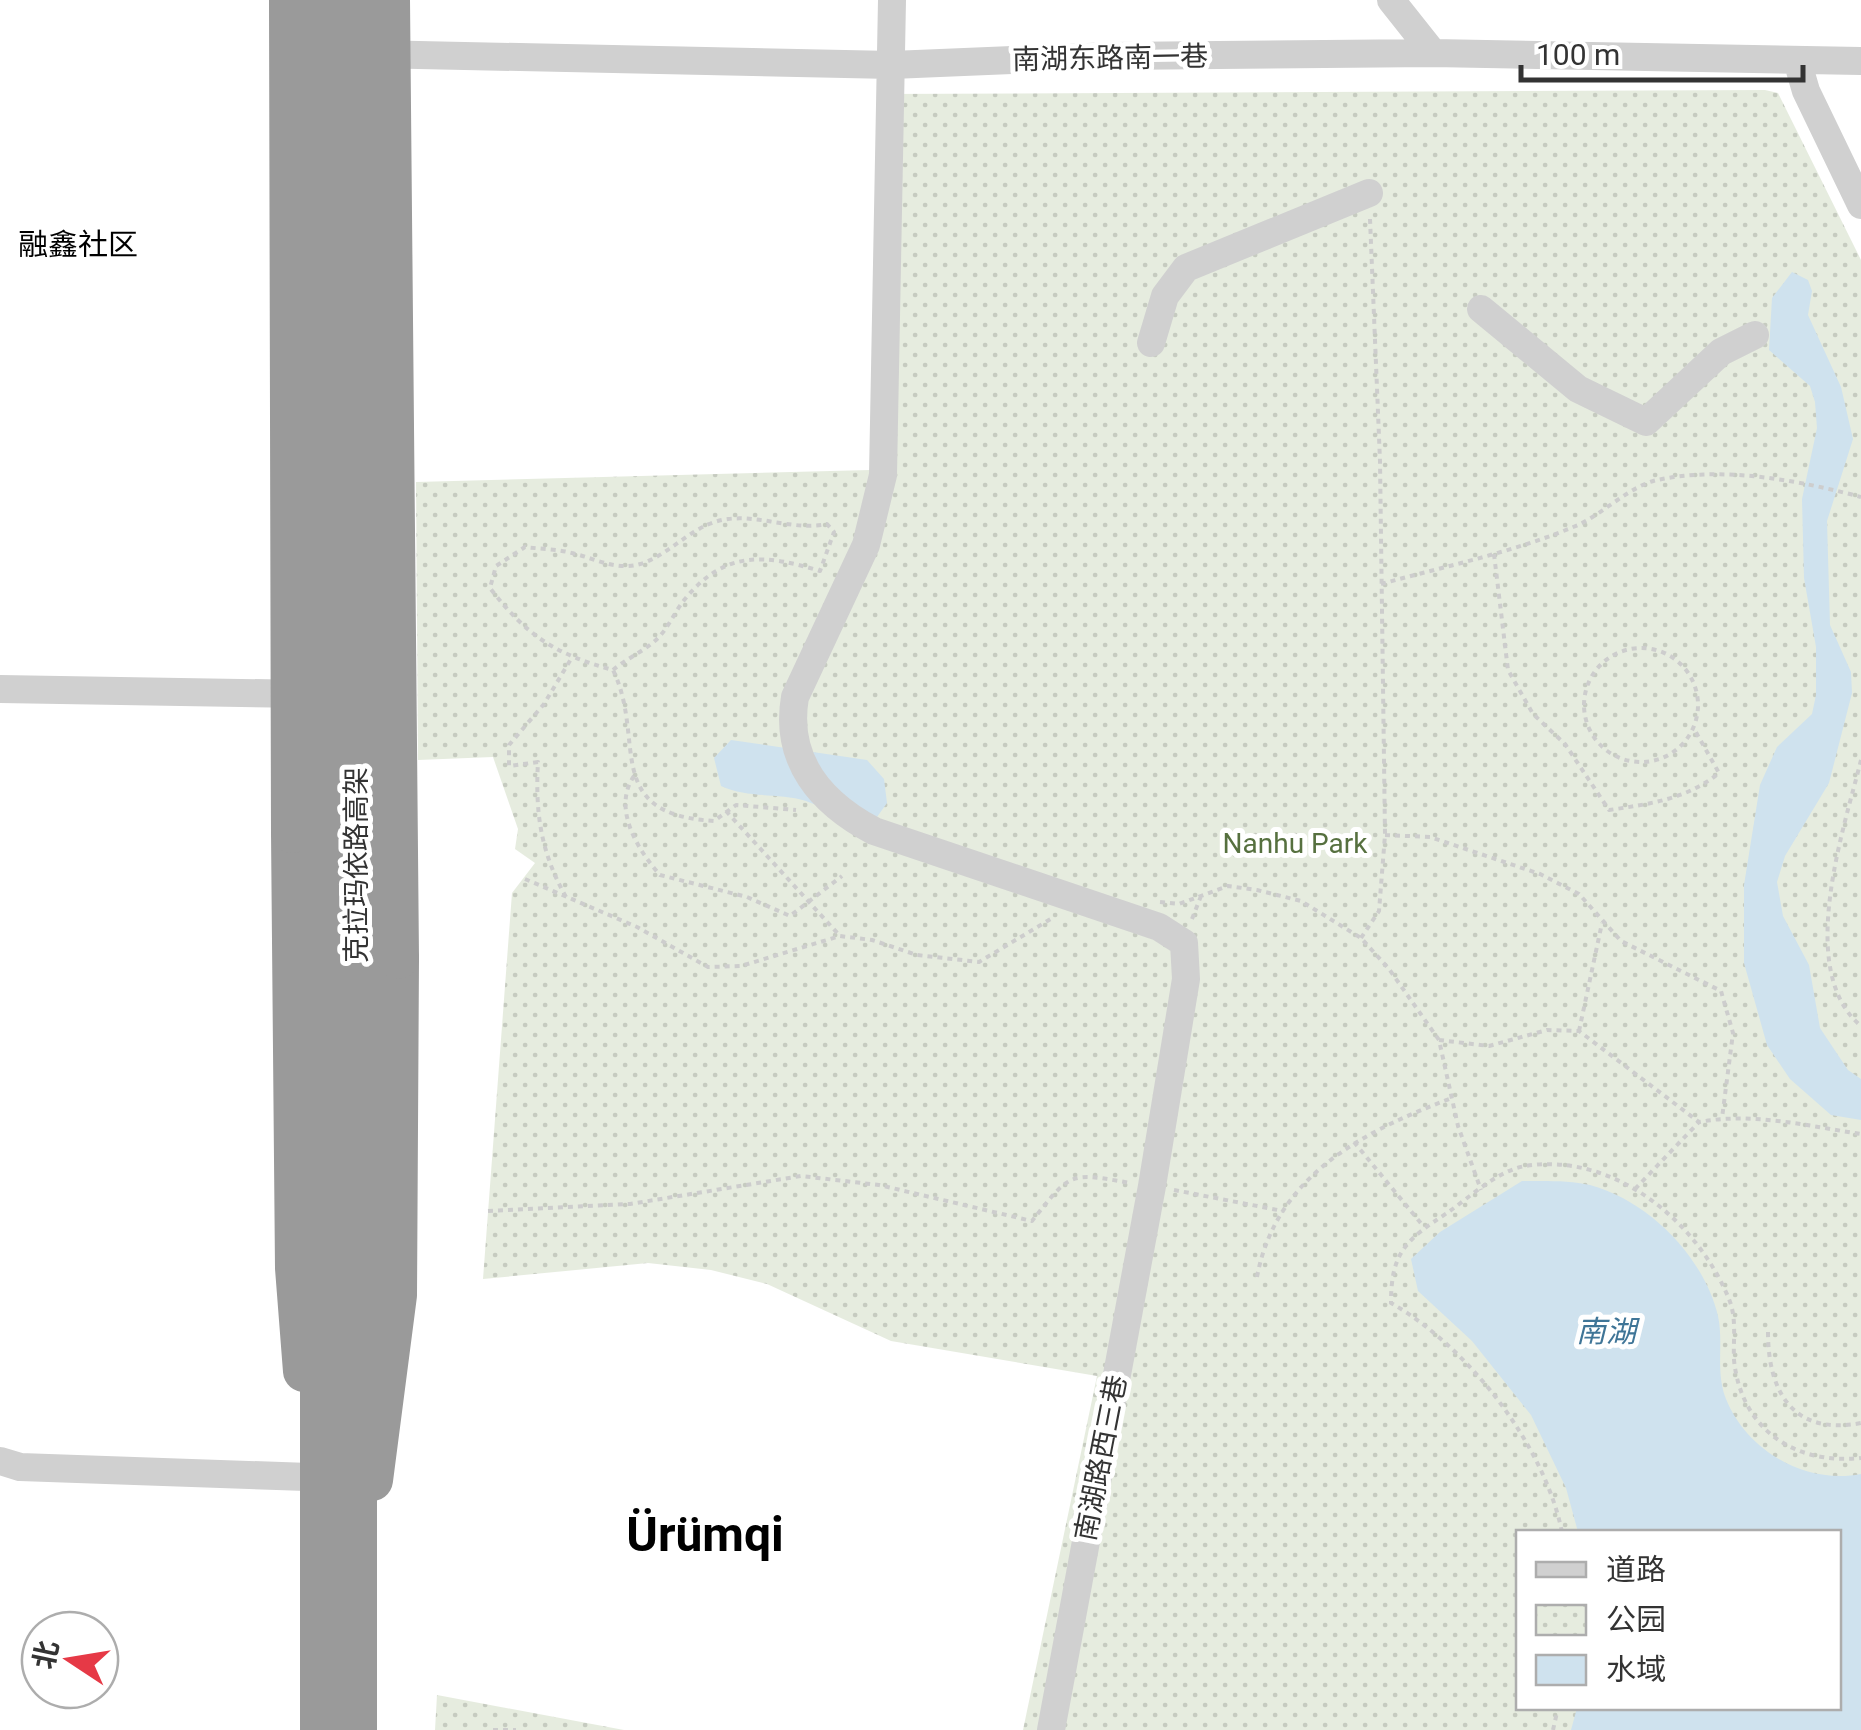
<svg xmlns="http://www.w3.org/2000/svg" width="1861" height="1730" font-family="Roboto,'Noto Sans SC',sans-serif">
	<style>
		.park { fill: url(#park-dots); fill-rule: evenodd }
		.water { fill: #cfe2ee }
		.lines { fill: none; stroke-linecap: round; stroke-linejoin: round }
		.path { stroke: #cdcdcd; stroke-width: 4; stroke-dasharray: 5 5; stroke-linecap: butt }
		.minor { stroke: #d0d0d0; stroke-width: 28 }
		.highway { stroke: #9a9a9a; stroke-width: 42 }
		.highway-bridge { stroke: #9a9a9a; stroke-width: 42 }
		.labels { text-anchor: middle; dominant-baseline: central; stroke-width: 10; stroke-linejoin: round; paint-order: stroke }
		.street-label { font-size: 28px; fill: #333; stroke: #fff }
		.park-label { font-size: 28px; fill: #56703f; stroke: #fff }
		.neighbourhood-label { font-size: 30px; fill: #000; stroke: #fff }
		.water-label { font-size: 30px; font-style: italic; fill: #3f7597; stroke: #fff }
		.town-label { font-size: 48px; font-weight: bold; fill: #000; stroke: #fff }
	</style>
	<defs>
		<pattern id="park-dots" width="8" height="8" patternUnits="userSpaceOnUse" patternTransform="scale(2.5)"><rect width="8" height="8" fill="#e6ecdf"/><path d="M2 2h.1M6 6h.1" fill="none" stroke="#c6cbc0" stroke-width="1.8" stroke-linecap="round"/></pattern>
	</defs>
	<rect width="100%" height="100%" fill="#fff"/>
	<!-- park -->
	<path class="park" d="M 1765,90 L 1778,93 L 1861,260 L 1861,1730 L 1023,1730 L 1097,1376 L 891,1341 L 767,1284 L 711,1270 L 648,1263 L 483,1279 L 512,893 L 535,863 L 515,849 L 518,829 L 493,757 L 418,760 L 416,482 L 870,470 L 881,94 ZM 1518,1532 L 1838,1532 L 1838,1708 L 1518,1708 Z
		M 437,1695 L 624,1730 L 435,1730 Z"/>
	<!-- water -->
	<path class="water" d="M 1792,272 L 1808,280 L 1812,291 L 1808,315 L 1841,387 L 1853,439 L 1827,521 L 1830,625 L 1851,672 L 1852,693 L 1829,783 L 1785,856 L 1777,882 L 1783,916 L 1809,965 L 1820,1028 L 1848,1070 L 1861,1079 L 1861,1120 L 1831,1115 L 1790,1079 L 1767,1045 L 1744,963 L 1744,885 L 1760,785 L 1777,747 L 1812,714 L 1816,695 L 1816,647 L 1804,578 L 1802,499 L 1817,428 L 1815,402 L 1810,386 L 1769,350 L 1772,298 Z
		M 731,740 L 867,760 L 884,779 L 887,803 L 872,824 C 839,823 834,811 806,801 C 778,792 749,799 721,786 L 714,758 Z
		M 1522,1181 C 1544,1181 1569,1180 1590,1185 C 1649,1201 1704,1257 1718,1316 C 1724,1344 1715,1371 1726,1399 C 1747,1451 1806,1485 1861,1474 L 1861,1730 L 1571,1730 L 1577,1708 L 1838,1708 L 1838,1532 L 1578,1532 L 1566,1488 L 1531,1415 L 1472,1341 L 1418,1291 L 1411,1259 L 1440,1232 Z"/>
	<g class="lines">
		<!-- path -->
		<path class="path" d="M 1494,554 L 1508,670 L 1533,714 L 1565,744 L 1609,810 C 1650,804 1687,799 1719,773 L 1693,727
			M 1381,584 C 1446,566 1515,552 1578,525 C 1604,513 1630,486 1657,480 C 1722,466 1798,480 1861,497
			M1584 705a57 57 0 1 1 114 0a57 57 0 1 1-114 0Z
			M 613,670 C 627,658 645,651 658,638 C 669,627 675,611 685,599 C 725,550 765,554 820,571 L 834,532 L 827,524 C 795,531 761,515 728,519 C 695,523 675,550 646,562 C 619,573 597,559 572,553 C 557,549 540,549 525,547 L 496,566 L 490,588 C 527,636 555,654 613,670 C 647,740 600,814 714,821 L 736,805 L 796,810
			M 1861,760 C 1844,829 1795,971 1861,1026
			M 634,776 C 612,808 637,849 660,875 L 747,897 L 790,916 L 842,876
			M 726,811 L 840,936
			M 1385,835 L 1430,837 L 1540,874 L 1579,894 L 1621,941 L 1721,991 L 1733,1033 L 1722,1118
			M 525,879 L 637,927 L 708,967 L 741,966 L 840,936 L 872,940 L 917,955 L 979,962 L 1054,917
			M 566,897 C 541,853 535,813 538,762 L 509,766 L 509,745 L 544,704 L 571,659
			M 1160,902 L 1179,904 L 1228,886 L 1257,890 L 1301,901 L 1361,938 L 1389,969 L 1439,1040 L 1458,1126 L 1481,1190
			M 1192,919 L 1201,896
			M 1361,938 L 1379,911 L 1385,835 L 1380,461 L 1370,219
			M 1579,1031 L 1602,923
			M 1439,1040 L 1489,1046 L 1547,1030 L 1579,1031 L 1699,1122 C 1752,1112 1808,1126 1861,1134
			M 1354,1142 L 1424,1227
			M 1635,1189 L 1699,1122
			M 1174,1190 L 1283,1211
			M 488,1211 L 630,1204 L 801,1176 L 879,1185 L 1032,1221 C 1071,1172 1069,1172 1130,1183
			M 1257,1277 C 1276,1175 1364,1131 1452,1098
			M 1768,1332 C 1768,1392 1793,1436 1861,1423
			M 1562,1532 C 1544,1444 1468,1347 1391,1303 C 1391,1252 1406,1240 1447,1213 C 1470,1197 1497,1171 1525,1166 C 1614,1152 1697,1221 1729,1299 C 1737,1319 1733,1339 1734,1360 C 1741,1429 1794,1465 1861,1458
			M 493,1730 L 516,1730
			M 1553,1730 L 1558,1708"/>
		<!-- minor -->
		<path class="minor" d="M 892,0 L 883,475 L 866,545 L 795,697 C 784,761 821,803 874,831 L 1159,927 L 1184,943 L 1186,979 L 1152,1186 L 1051,1730
			M 1391,0 L 1433,53
			M 373,54 L 892,65 L 1112,56 L 1433,53 L 1861,61
			M 1797,60 L 1806,91 L 1861,205
			M 1481,309 L 1578,389 L 1646,422 L 1721,352 L 1755,335
			M 1151,343 L 1165,296 L 1186,268 L 1369,193
			M 0,689 L 308,694
			M 0,1461 L 20,1467 L 337,1478"/>
		<!-- highway -->
		<path class="highway" d="M 292,832 L 296,1268 L 304,1371
			M 372,1480 L 396,1295 L 398,958"/>
		<!-- highway-bridge -->
		<path class="highway-bridge" d="M 290,0 L 292,832
			M 321,0 L 321,1730
			M 389,0 L 398,958
			M 356,1730 L 356,0"/>
	</g>
	<g class="labels">
		<!-- street labels -->
		<g class="street-label">
			<text transform="translate(1110 58) rotate(-1)">南湖东路南一巷</text>
			<text transform="translate(356 865) rotate(-90)">克拉玛依路高架</text>
			<text transform="translate(1101 1458) rotate(-79)">南湖路西三巷</text>
		</g>
		<!-- park labels -->
		<g class="park-label">
			<text x="1295" y="843">Nanhu Park</text>
		</g>
		<!-- neighbourhood labels -->
		<g class="neighbourhood-label">
			<text x="78" y="244">融鑫社区</text>
		</g>
		<!-- water labels -->
		<g class="water-label">
			<text x="1606" y="1331">南湖</text>
		</g>
		<!-- town labels -->
		<g class="town-label">
			<text x="705" y="1534">Ürümqi</text>
		</g>
	</g>
	<!-- legend -->
	<rect x="1516" y="1530" width="325" height="180" fill="#ffffff" stroke="#adadad" stroke-width="2.5"/>
	<rect x="1536" y="1562" width="50" height="15" fill="#d0d0d0" stroke="#adadad" stroke-width="2.5"/>
	<text x="1606" y="1580" font-size="30" fill="#333333">道路</text>
	<rect x="1536" y="1605" width="50" height="30" fill="url(#park-dots)" stroke="#adadad" stroke-width="2.5"/>
	<text x="1606" y="1630" font-size="30" fill="#333333">公园</text>
	<rect x="1536" y="1655" width="50" height="30" fill="#cfe2ee" stroke="#adadad" stroke-width="2.5"/>
	<text x="1606" y="1680" font-size="30" fill="#333333">水域</text>
	<!-- north arrow -->
	<g transform="translate(70 1660) rotate(282)"><circle r="48" fill="#ffffff" stroke="#adadad" stroke-width="2.5"/>
	<path d="M0-8L18 38L0 25L-18 38Z" fill="#e63946"/>
	<text y="-15" font-size="28" font-weight="bold" text-anchor="middle" fill="#333333">北</text>
	</g>
	<!-- scale -->
	<path d="M1521 65v15h282v-15" fill="none" stroke="#333333" stroke-width="5"/>
	<text x="1536" y="65" font-size="30" fill="#333333" stroke="#ffffff" stroke-width="8" paint-order="stroke">100 m</text>
</svg>
